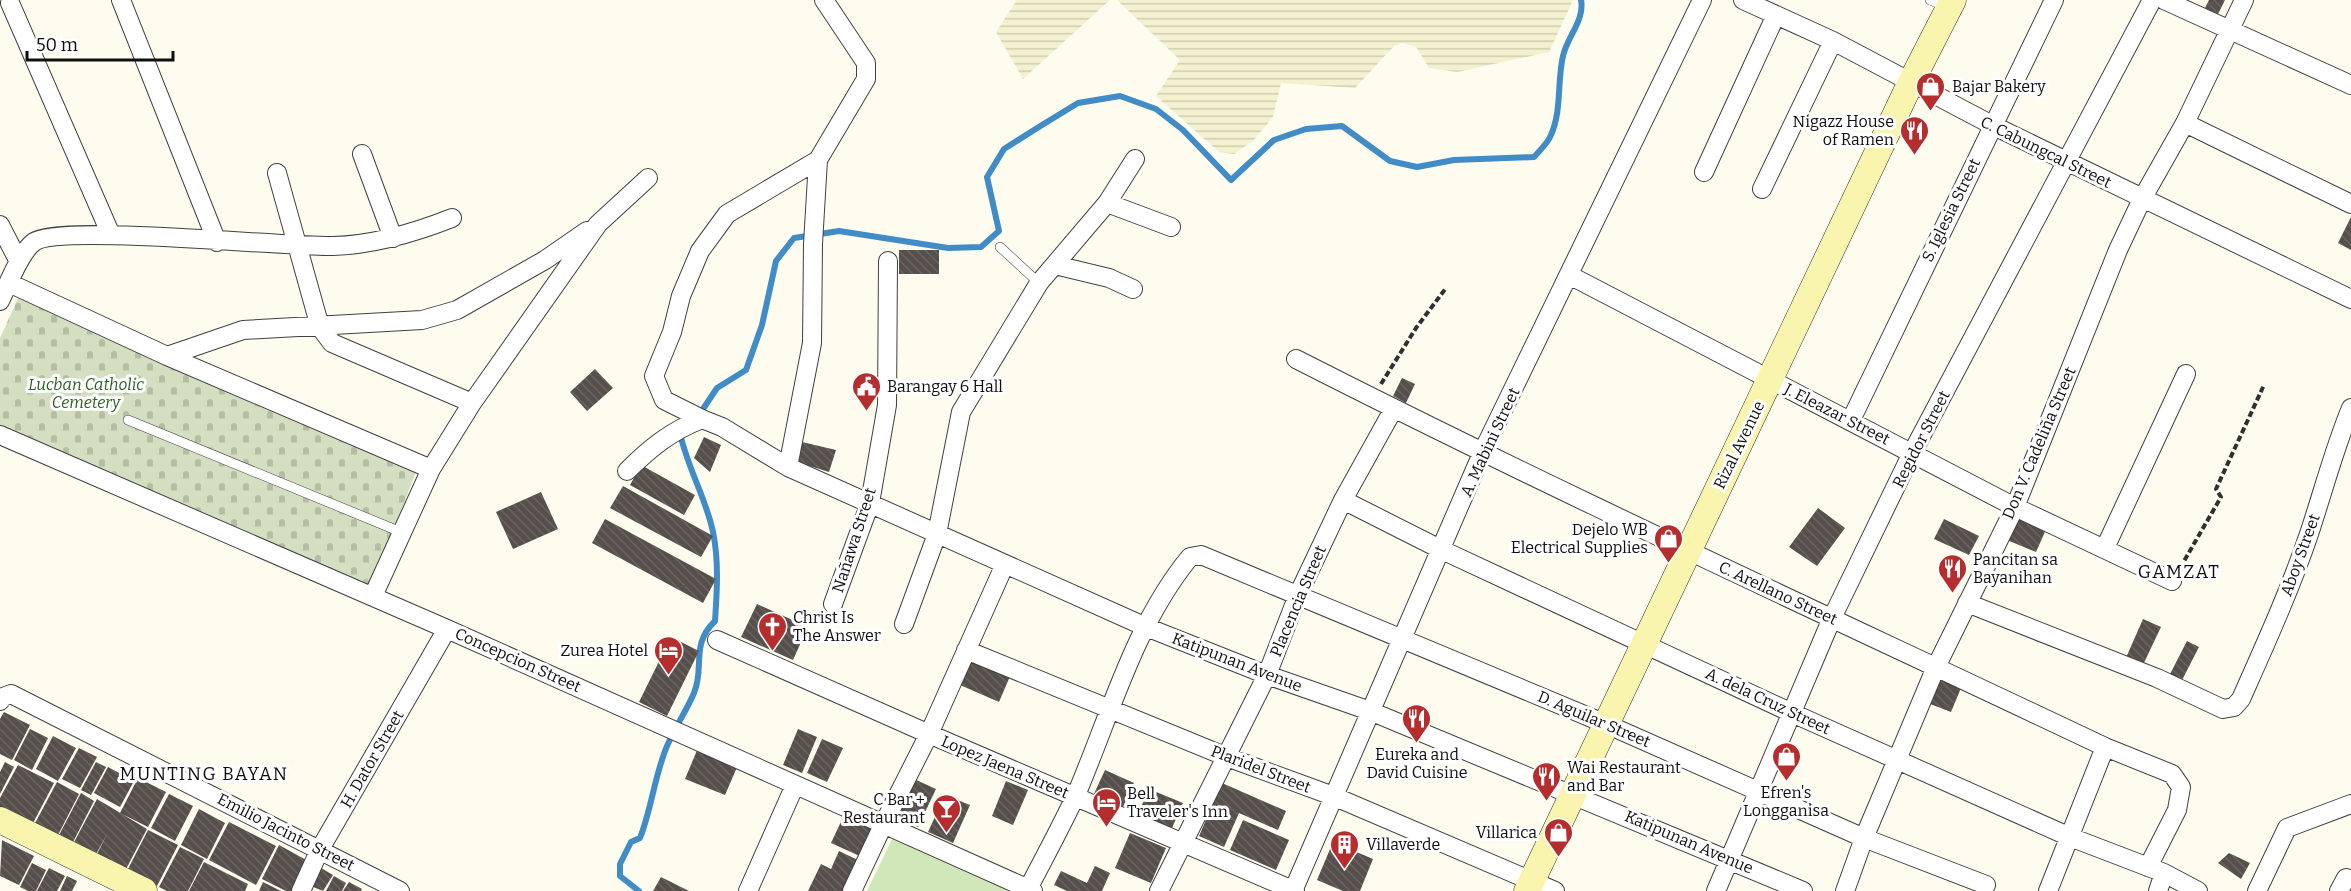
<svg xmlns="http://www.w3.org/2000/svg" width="2351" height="891" font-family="Bitter,serif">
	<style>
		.farmland { fill: url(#farmland-rules) }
		.cemetery { fill: url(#cemetery-stones) }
		.park { fill: #d0e7ba }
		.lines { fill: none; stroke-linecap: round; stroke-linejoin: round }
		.stream { stroke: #418cc6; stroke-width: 6 }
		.building { fill: url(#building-back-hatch) }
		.service-casing { stroke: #414141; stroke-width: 10 }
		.minor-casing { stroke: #414141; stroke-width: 20 }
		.secondary-casing { stroke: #303030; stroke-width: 27 }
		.path { stroke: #303030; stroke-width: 4; stroke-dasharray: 6 3; stroke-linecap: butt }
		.service { stroke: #fff; stroke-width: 9 }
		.minor { stroke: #fff; stroke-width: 18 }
		.secondary { stroke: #faf5ae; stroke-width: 26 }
		.labels { text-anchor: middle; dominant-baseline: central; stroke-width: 6; stroke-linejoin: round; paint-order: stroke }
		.poi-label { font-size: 16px; fill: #0e0e0e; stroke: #fff; text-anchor: start }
		.street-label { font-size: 16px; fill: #0e0e0e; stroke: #fff }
		.park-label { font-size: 16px; font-style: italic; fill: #2c6221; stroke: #fff }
		.neighbourhood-label { font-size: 18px; letter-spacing: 1.5px; fill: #0e0e0e; stroke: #fff }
	</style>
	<defs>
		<pattern id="farmland-rules" width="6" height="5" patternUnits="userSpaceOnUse" patternTransform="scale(1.5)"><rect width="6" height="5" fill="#f3f1d0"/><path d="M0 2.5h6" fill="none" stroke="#cfcdb1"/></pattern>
		<pattern id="cemetery-stones" width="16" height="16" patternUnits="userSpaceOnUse" patternTransform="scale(1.5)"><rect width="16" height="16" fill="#d4dfc1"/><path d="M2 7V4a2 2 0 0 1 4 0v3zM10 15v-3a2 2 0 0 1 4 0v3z" fill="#b5bea5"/></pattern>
		<pattern id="building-back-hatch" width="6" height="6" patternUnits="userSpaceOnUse" patternTransform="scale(1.5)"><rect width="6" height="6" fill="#564f4b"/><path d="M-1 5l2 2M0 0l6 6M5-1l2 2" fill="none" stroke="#696461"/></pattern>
	</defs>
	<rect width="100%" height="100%" fill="#fefcef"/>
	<!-- farmland -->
	<path class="farmland" d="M 1017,0 L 1110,0 L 1023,79 L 996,32 Z
		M 1117,0 L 1573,0 L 1549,52 L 1457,72 L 1429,68 L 1416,47 L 1402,43 L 1394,46 L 1355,88 L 1281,83 L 1273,117 L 1253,141 L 1234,154 L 1219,152 L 1156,96 L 1180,60 Z"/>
	<!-- cemetery -->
	<path class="cemetery" d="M 20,294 L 417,469 L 372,588 L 0,426 L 0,338 Z"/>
	<!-- park -->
	<path class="park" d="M 894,835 L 1020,891 L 867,891 Z"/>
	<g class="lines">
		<!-- stream -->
		<path class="stream" d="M 701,412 L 717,388 L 746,370 L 762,325 L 776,261 L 794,238 L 839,231 L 948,248 L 981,247 L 999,231 L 987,177 L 1004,149 L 1042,125 L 1078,103 L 1120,96 L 1156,109 L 1183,130 L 1231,180 L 1274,140 L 1306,129 L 1342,126 L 1390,161 L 1417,167 L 1454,160 L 1534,157 C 1540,150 1548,143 1551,135 C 1562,110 1557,81 1563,56 C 1567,37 1585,20 1581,0
			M 639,891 L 620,876 L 620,864 L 631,842 L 640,838 C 651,810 654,780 665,751 C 673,730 686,712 694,693 C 705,667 690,645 715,621 C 717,591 719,561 713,532 C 706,498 687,467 680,433"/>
	</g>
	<!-- building -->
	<path class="building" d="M 2209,0 L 2225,0 L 2218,14 L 2205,8 Z
		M 2351,217 L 2351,250 L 2338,243 Z
		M 899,250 L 939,250 L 939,274 L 899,274 Z
		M 595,369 L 613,388 L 587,411 L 570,392 Z
		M 1402,378 L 1415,384 L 1406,403 L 1393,396 Z
		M 704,437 L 721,445 L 710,472 L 694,458 Z
		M 802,442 L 836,450 L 829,472 L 797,462 Z
		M 641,465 L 695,495 L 684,515 L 630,485 Z
		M 623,486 L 713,536 L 701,557 L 610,508 Z
		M 541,492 L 558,529 L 513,549 L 496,512 Z
		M 1818,508 L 1845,528 L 1817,566 L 1789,547 Z
		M 2019,512 L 2048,525 L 2036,552 L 2007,540 Z
		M 605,519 L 716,579 L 703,603 L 592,543 Z
		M 1944,519 L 1979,536 L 1969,555 L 1934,539 Z
		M 757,604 L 808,627 L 793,660 L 741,637 Z
		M 2143,619 L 2161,627 L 2142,667 L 2125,660 Z
		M 671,637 L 699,651 L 667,716 L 639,702 Z
		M 2187,641 L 2199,647 L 2180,684 L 2168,678 Z
		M 973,657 L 1011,674 L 999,702 L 960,685 Z
		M 1935,678 L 1961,688 L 1951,712 L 1925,702 Z
		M 4,712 L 30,725 L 12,760 L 0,754 L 0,719 Z
		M 30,729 L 48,738 L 32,770 L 14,760 Z
		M 798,729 L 817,737 L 802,773 L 783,765 Z
		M 53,736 L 76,748 L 58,781 L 36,769 Z
		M 822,739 L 843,748 L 827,782 L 807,773 Z
		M 79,748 L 97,757 L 80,788 L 62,779 Z
		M 698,748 L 738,765 L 725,795 L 685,779 Z
		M 5,762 L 14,767 L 0,794 L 0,772 Z
		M 96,762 L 106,767 L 91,795 L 81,790 Z
		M 18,765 L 54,783 L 32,825 L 0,808 L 0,798 Z
		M 108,767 L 134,781 L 120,807 L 94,793 Z
		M 1105,770 L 1134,783 L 1122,809 L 1093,796 Z
		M 138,778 L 166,792 L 148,827 L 120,813 Z
		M 914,779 L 936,789 L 918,827 L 896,817 Z
		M 1006,781 L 1028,790 L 1013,825 L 992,816 Z
		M 57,782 L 79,794 L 56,839 L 33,827 Z
		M 1222,783 L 1286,811 L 1278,830 L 1239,813 L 1224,847 L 1199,836 Z
		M 1149,789 L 1183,803 L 1172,828 L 1138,814 Z
		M 81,793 L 94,801 L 71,846 L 57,839 Z
		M 169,794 L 193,806 L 175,841 L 151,828 Z
		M 945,795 L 970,805 L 953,843 L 928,832 Z
		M 97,799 L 147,829 L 125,871 L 96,856 L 107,834 L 94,858 L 72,846 Z
		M 199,809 L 225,823 L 207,859 L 181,845 Z
		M 846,811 L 878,827 L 864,858 L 831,843 Z
		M 1243,820 L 1289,840 L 1276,870 L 1230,850 Z
		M 229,822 L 276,846 L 256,885 L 209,860 Z
		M 148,830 L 178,845 L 157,886 L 127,871 Z
		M 1130,833 L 1166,848 L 1151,883 L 1115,868 Z
		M 2,840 L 34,856 L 19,885 L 0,876 Z
		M 1333,842 L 1373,859 L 1360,891 L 1343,891 L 1317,880 Z
		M 279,845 L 308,861 L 292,891 L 286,891 L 262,879 Z
		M 180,847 L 204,859 L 188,891 L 167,891 L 159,887 Z
		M 839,851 L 862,862 L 849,891 L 808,891 L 821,864 L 831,869 Z
		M 2229,853 L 2250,863 L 2241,879 L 2218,863 Z
		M 204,862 L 248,884 L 245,891 L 189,891 Z
		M 32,863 L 46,870 L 36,891 L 28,891 L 20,887 Z
		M 1095,866 L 1110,873 L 1102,891 L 1067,891 L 1054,885 L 1061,871 L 1087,883 Z
		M 49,868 L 65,876 L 57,891 L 37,891 Z
		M 321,868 L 333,875 L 323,891 L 311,886 Z
		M 67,876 L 77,881 L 72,891 L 60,891 Z
		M 334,876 L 346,883 L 342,891 L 326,891 Z
		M 661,877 L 689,891 L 653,891 Z
		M 263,882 L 281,891 L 259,891 Z
		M 349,882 L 362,889 L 361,891 L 343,891 Z"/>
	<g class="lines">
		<defs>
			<path id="service" d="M 1930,0 L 1947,7
				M 1000,247 L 1039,283
				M 128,420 L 401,532"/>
			<path id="minor" d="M 121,0 L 217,242
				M 1743,0 L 1833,41 L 1992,125 L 2351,299
				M 2164,0 L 2351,85
				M 10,3 L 111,235
				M 2185,123 L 2351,204
				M 362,154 L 393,238
				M 1704,172 L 1775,17
				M 277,173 L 320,327 L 332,343 L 472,403
				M 1762,189 L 1833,41
				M 1107,203 L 1171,227
				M 0,225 L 19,262
				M 1055,265 L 1109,278 L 1133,289
				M 1569,275 L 2015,507 L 2172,581
				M 9,283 L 167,356 L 431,469
				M 0,301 C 8,285 20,252 34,242 C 58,224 285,247 333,246 C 374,245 414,233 452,218
				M 167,356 L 243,330 L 422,320 L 457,310 L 545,260 L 587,231
				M 1296,359 C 1563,495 1835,619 2105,747 L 2172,774 L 2181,787 L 2177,810 L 2148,867
				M 702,419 L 664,400 L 654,376 L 672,332 L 681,296 L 700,251 L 727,214 L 818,160
				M 1851,420 L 2054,0
				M 0,435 L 447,629 L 1033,891
				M 788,467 L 812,343 L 813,244 L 818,160 L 866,79 L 866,63 L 824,0
				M 627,471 C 650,448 671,431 702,419 L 722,427 L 788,467 L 1146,627 L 1267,675 L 1370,711 L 1803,891
				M 1343,500 L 1442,550 L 1792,713 L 2070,837 L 2164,873 L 2198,891
				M 2105,548 L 2186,374
				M 373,596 L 431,469 L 472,403 L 598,224 L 648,178
				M 1967,603 L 2157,678 L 2223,709 L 2234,707 L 2241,699 C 2265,645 2290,590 2309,534 C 2323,492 2334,449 2351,408
				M 833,604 L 870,503 L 887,405 L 888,261
				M 904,624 L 937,534 L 961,412 L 1039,283 L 1107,203 L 1135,159
				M 717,640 L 929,734 L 1295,891
				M 966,650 L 1227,757 L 1333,796 L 1555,891
				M 0,701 L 3,697 L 11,694 L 400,891
				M 1028,889 C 1044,858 1061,827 1076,795 C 1110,716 1134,625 1190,557 L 1201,555 L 1606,724 L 1864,838 L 1986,885
				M 301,891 L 320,849 L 447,629
				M 748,891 L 795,785
				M 852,891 L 884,823 L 929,734 L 1005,564
				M 1159,891 L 1267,675 L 1298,595 L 1343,500 L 1393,410
				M 1293,891 L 1483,451 L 1702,0
				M 1716,891 L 1832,618 L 1912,453 L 2152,0
				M 1845,891 L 1864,838 L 1936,667 L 2015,507 L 2118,250 L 2142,199 L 2185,123 L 2244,0
				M 2048,891 L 2105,747
				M 2158,891 L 2164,873
				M 2257,891 L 2287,828 L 2351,804
				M 2339,891 L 2346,878"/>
			<path id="secondary" d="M 0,820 L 144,891
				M 1527,891 L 1910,84 L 1953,0"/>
		</defs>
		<!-- service casing -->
		<use href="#service" class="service-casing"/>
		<!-- minor casing -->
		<use href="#minor" class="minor-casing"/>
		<!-- secondary casing -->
		<use href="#secondary" class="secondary-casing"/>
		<!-- path -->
		<path class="path" d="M 1381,384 L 1416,328 L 1446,288
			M 2180,568 L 2221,497 L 2216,489 L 2264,385"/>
		<!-- service -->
		<use href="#service" class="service"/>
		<!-- minor -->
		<use href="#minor" class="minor"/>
		<!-- secondary -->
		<use href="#secondary" class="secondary"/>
	</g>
	<!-- icons -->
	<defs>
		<symbol id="shop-pin" viewBox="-11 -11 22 30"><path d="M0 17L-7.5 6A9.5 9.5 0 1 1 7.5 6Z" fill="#b62d2e" stroke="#fff"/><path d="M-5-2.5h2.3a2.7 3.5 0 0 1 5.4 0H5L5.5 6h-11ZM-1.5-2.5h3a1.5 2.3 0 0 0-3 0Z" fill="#fff"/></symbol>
		<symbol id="restaurant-pin" viewBox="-11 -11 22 30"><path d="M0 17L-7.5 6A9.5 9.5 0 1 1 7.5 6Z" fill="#b62d2e" stroke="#fff"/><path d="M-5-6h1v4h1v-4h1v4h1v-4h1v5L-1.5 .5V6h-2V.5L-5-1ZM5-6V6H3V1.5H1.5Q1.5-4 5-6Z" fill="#fff"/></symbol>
		<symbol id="civic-pin" viewBox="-11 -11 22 30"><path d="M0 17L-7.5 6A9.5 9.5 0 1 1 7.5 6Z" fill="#b62d2e" stroke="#fff"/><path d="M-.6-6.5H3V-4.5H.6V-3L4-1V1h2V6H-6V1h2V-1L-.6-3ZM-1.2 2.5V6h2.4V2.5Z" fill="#fff"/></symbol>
		<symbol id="church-pin" viewBox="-11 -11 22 30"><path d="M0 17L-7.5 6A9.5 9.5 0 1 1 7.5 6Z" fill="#b62d2e" stroke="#fff"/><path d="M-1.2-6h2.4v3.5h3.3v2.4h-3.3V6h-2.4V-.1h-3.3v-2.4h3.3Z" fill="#fff"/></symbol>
		<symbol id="hotel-pin" viewBox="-11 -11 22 30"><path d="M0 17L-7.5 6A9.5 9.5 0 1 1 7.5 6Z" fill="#b62d2e" stroke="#fff"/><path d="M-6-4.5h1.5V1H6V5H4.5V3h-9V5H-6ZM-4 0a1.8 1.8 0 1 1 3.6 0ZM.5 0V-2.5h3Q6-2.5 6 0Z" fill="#fff"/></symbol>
		<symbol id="bar-pin" viewBox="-11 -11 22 30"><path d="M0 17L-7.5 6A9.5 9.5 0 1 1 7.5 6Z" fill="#b62d2e" stroke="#fff"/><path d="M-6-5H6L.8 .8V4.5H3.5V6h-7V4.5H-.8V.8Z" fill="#fff"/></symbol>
		<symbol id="building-pin" viewBox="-11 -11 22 30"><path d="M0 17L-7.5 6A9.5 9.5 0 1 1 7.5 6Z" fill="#b62d2e" stroke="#fff"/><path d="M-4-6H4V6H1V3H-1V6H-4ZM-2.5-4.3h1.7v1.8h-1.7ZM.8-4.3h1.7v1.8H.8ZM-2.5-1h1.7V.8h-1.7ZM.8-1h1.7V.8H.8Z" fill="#fff"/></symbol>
	</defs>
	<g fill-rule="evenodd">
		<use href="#shop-pin" x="1914" y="70" width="33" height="45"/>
		<use href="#restaurant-pin" x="1898" y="114" width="33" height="45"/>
		<use href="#civic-pin" x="850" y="370" width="33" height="45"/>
		<use href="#shop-pin" x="1652" y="522" width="33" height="45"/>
		<use href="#restaurant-pin" x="1936" y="552" width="33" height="45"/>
		<use href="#church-pin" x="756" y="610" width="33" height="45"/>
		<use href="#hotel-pin" x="652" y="634" width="33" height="45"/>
		<use href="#restaurant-pin" x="1400" y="702" width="33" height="45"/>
		<use href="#shop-pin" x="1770" y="740" width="33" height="45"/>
		<use href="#restaurant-pin" x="1530" y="760" width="33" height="45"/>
		<use href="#hotel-pin" x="1090" y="786" width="33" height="45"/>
		<use href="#bar-pin" x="930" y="792" width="33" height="45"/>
		<use href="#shop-pin" x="1542" y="816" width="33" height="45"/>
		<use href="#building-pin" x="1328" y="828" width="33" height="45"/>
	</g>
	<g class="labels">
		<!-- poi labels -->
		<g class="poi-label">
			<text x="1952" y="86">Bajar Bakery</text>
			<text x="1894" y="121" text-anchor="end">Nigazz House<tspan x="1894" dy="18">of Ramen</tspan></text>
			<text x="887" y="386">Barangay 6 Hall</text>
			<text x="1648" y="529" text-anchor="end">Dejelo WB<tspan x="1648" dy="18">Electrical Supplies</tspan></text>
			<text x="1973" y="559">Pancitan sa<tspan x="1973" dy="18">Bayanihan</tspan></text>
			<text x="793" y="617">Christ Is<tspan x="793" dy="18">The Answer</tspan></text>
			<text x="648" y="650" text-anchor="end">Zurea Hotel</text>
			<text x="1417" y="754" text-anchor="middle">Eureka and<tspan x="1417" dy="18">David Cuisine</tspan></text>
			<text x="1567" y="767">Wai Restaurant<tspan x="1567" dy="18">and Bar</tspan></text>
			<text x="1786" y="792" text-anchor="middle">Efren's<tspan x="1786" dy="18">Longganisa</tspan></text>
			<text x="1127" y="793">Bell<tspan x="1127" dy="18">Traveler's Inn</tspan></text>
			<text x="925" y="799" text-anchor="end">C Bar +<tspan x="925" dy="18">Restaurant</tspan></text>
			<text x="1537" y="832" text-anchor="end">Villarica</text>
			<text x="1366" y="844">Villaverde</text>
		</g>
		<!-- street labels -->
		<g class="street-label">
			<text transform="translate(2046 152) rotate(26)">C. Cabungcal Street</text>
			<text transform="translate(1951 210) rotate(-64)">S. Iglesia Street</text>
			<text transform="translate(1837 414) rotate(27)">J. Eleazar Street</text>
			<text transform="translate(1921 439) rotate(-63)">Regidor Street</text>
			<text transform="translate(1490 442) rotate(-65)">A. Mabini Street</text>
			<text transform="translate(2039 443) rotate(-67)">Don V. Cadeliña Street</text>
			<text transform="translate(1739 445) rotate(-64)">Rizal Avenue</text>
			<text transform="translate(854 540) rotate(-72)">Nañawa Street</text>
			<text transform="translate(2300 555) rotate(-70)">Aboy Street</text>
			<text transform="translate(1778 593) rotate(25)">C. Arellano Street</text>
			<text transform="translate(1298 601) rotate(-67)">Placencia Street</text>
			<text transform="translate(518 660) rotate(24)">Concepcion Street</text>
			<text transform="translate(1237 662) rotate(21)">Katipunan Avenue</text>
			<text transform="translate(1768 701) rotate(25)">A. dela Cruz Street</text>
			<text transform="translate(1594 719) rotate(23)">D. Aguilar Street</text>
			<text transform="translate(372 759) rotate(-60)">H. Dator Street</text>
			<text transform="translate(1005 767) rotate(23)">Lopez Jaena Street</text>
			<text transform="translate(1261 769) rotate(21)">Plaridel Street</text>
			<text transform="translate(286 832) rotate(27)">Emilio Jacinto Street</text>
			<text transform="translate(1689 842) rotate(23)">Katipunan Avenue</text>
		</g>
		<!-- park labels -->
		<g class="park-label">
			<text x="86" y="384">Lucban Catholic<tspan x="86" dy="18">Cemetery</tspan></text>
		</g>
		<!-- neighbourhood labels -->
		<g class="neighbourhood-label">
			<text x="2179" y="572">GAMZAT</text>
			<text x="204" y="774">MUNTING BAYAN</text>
		</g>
	</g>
	<!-- scale -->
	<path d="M27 51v9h146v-9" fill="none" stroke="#0e0e0e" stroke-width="3"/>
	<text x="36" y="51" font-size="18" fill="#0e0e0e" stroke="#ffffff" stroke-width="4.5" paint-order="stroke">50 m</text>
</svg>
